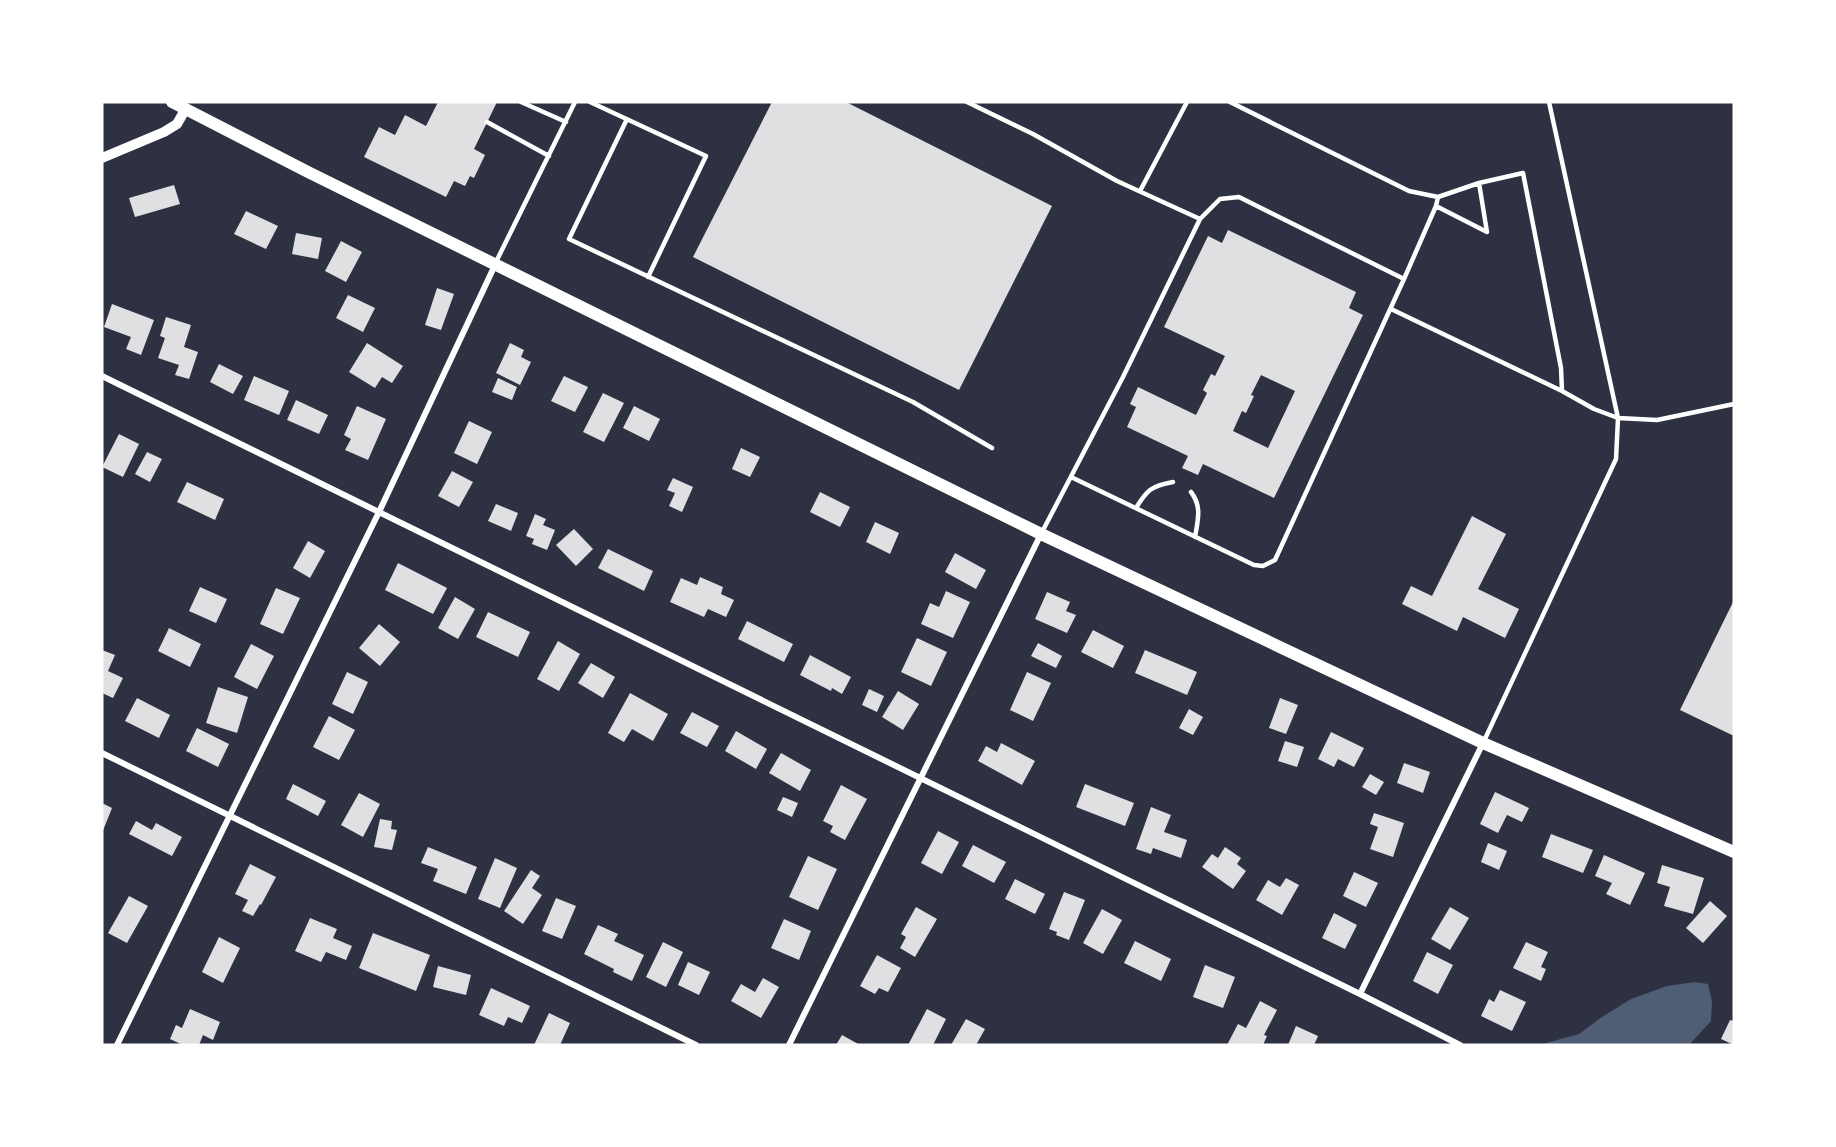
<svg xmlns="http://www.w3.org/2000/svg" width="1836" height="1147" font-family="'Roboto Serif',serif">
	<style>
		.water { fill: #4f5d75 }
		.building { fill: #e0e0e3; fill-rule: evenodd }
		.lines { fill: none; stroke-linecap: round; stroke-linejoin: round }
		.service { stroke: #fff; stroke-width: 4.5 }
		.minor { stroke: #fff; stroke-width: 6 }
		.tertiary { stroke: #fff; stroke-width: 10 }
		.secondary { stroke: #fff; stroke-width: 12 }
	</style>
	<rect width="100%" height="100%" fill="#2d3142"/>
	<!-- water -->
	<path class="water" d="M 1695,982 L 1708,984 L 1712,1002 L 1711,1021 L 1689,1045 L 1544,1045 L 1546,1043 L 1579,1034 L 1602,1017 L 1631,999 L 1667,986 Z"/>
	<!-- building -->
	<path class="building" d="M 438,102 L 497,102 L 474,149 L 485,155 L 474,178 L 470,176 L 465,186 L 454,181 L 446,197 L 364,157 L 379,127 L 395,135 L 405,115 L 426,126 Z
		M 772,102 L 846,102 L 1052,206 L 959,390 L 693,257 Z
		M 174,185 L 180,204 L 135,217 L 129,198 Z
		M 246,211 L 278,226 L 266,249 L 234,234 Z
		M 1228,230 L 1356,292 L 1349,308 L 1363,315 L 1274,498 L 1203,464 L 1198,475 L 1182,468 L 1188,456 L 1127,427 L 1136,407 L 1130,404 L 1138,387 L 1196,415 L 1207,393 L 1203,390 L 1211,374 L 1215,376 L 1225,356 L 1164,327 L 1208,236 L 1222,243 ZM 1261,375 L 1295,391 L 1268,448 L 1233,431 L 1242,411 L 1246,413 L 1254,396 L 1251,395 Z
		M 296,233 L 322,238 L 318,259 L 292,254 Z
		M 341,241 L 362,252 L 346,282 L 325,271 Z
		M 437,288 L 454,294 L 441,330 L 425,325 Z
		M 348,295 L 375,308 L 363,332 L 336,318 Z
		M 112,304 L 154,320 L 141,355 L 126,349 L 131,337 L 104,327 Z
		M 166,317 L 191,325 L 184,347 L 198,352 L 189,379 L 175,375 L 179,365 L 158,358 L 165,338 L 160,336 Z
		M 367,343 L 403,366 L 392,383 L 382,377 L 375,388 L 349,372 Z
		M 510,343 L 524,350 L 521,357 L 531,362 L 520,385 L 496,373 Z
		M 219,364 L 243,376 L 233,394 L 210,382 Z
		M 254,376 L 289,391 L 279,415 L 244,400 Z
		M 564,376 L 588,387 L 575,412 L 551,401 Z
		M 498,378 L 517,387 L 512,400 L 492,392 Z
		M 603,393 L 624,403 L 604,442 L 583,432 Z
		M 296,400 L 328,415 L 319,434 L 287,420 Z
		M 357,406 L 386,419 L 368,460 L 345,450 L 351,439 L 344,435 Z
		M 634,406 L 660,419 L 649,441 L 623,428 Z
		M 469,421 L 492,432 L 477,464 L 454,453 Z
		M 119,434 L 139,444 L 123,477 L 102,467 Z
		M 741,448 L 760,457 L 750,477 L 732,469 Z
		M 147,452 L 162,459 L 150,482 L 135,474 Z
		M 452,471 L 473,482 L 459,507 L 438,496 Z
		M 673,478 L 693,487 L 682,512 L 669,506 L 675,493 L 667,490 Z
		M 187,482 L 224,499 L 215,520 L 177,502 Z
		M 820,492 L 850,507 L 840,527 L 810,512 Z
		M 496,504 L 518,513 L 511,531 L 488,521 Z
		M 535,514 L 546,519 L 543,525 L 555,530 L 547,550 L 532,544 L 534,539 L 526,536 Z
		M 1472,516 L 1506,534 L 1478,589 L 1519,609 L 1505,638 L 1463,617 L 1457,631 L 1402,604 L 1411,586 L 1432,596 Z
		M 875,522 L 899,533 L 890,554 L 866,542 Z
		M 574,529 L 593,549 L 576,566 L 556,545 Z
		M 308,541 L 325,551 L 310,578 L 293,568 Z
		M 608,549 L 653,571 L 644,591 L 598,568 Z
		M 955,553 L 986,570 L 976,589 L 945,572 Z
		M 398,563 L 447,588 L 433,614 L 385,590 Z
		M 700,577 L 723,587 L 721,594 L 734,600 L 726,617 L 708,609 L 704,617 L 670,602 L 681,578 L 697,585 Z
		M 200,587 L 227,599 L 216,623 L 189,611 Z
		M 276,588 L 300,598 L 283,634 L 260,624 Z
		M 946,591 L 970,602 L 953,638 L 921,624 L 930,603 L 939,607 Z
		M 1047,592 L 1070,602 L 1066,611 L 1076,615 L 1067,633 L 1035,619 Z
		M 455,597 L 475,609 L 458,639 L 438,628 Z
		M 1734,600 L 1734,736 L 1680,710 Z
		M 488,612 L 530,632 L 518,657 L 476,637 Z
		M 747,621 L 793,644 L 784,662 L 738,639 Z
		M 379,624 L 400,642 L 380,666 L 359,648 Z
		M 169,628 L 201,644 L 190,667 L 158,651 Z
		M 1093,630 L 1124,646 L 1113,668 L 1081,652 Z
		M 917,638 L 947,652 L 931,686 L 901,672 Z
		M 558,641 L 580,654 L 559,691 L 537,679 Z
		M 1038,643 L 1062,656 L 1056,668 L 1031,656 Z
		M 251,644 L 274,656 L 257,689 L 234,677 Z
		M 102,650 L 115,655 L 108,671 L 123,678 L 113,698 L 102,693 Z
		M 1145,650 L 1197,672 L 1187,695 L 1135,673 Z
		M 810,655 L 851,677 L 842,694 L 832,688 L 831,691 L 800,675 Z
		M 591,663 L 615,677 L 603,698 L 578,683 Z
		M 347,672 L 368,682 L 353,714 L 332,704 Z
		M 1027,672 L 1051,683 L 1033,721 L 1010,710 Z
		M 218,687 L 248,697 L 237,733 L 206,723 Z
		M 869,689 L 884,696 L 877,712 L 862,705 Z
		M 898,691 L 919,704 L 903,730 L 882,717 Z
		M 630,693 L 668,714 L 653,741 L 632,729 L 624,742 L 608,733 Z
		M 137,698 L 170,715 L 159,738 L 125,721 Z
		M 1280,698 L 1298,705 L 1286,734 L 1269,728 Z
		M 1189,709 L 1203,717 L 1193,735 L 1179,728 Z
		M 692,712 L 719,726 L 707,747 L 680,733 Z
		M 329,716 L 355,730 L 339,760 L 313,747 Z
		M 197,728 L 229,744 L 218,767 L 186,751 Z
		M 736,731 L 767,749 L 756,769 L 725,751 Z
		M 1331,732 L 1364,748 L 1354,767 L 1338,759 L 1334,767 L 1318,759 Z
		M 1285,741 L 1304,747 L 1297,767 L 1278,761 Z
		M 1001,743 L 1035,761 L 1022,785 L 978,761 L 986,746 L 997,752 Z
		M 781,753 L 811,770 L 800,791 L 769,773 Z
		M 1404,763 L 1430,772 L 1423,793 L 1397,783 Z
		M 1370,774 L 1384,782 L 1376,795 L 1362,787 Z
		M 293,784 L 326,801 L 318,816 L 286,799 Z
		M 1085,784 L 1134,803 L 1125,826 L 1076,807 Z
		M 841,785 L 867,799 L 845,840 L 830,832 L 833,826 L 823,821 Z
		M 1495,792 L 1529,808 L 1522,822 L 1507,815 L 1498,833 L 1480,824 Z
		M 359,793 L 380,804 L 363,837 L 341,825 Z
		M 783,797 L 798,803 L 792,817 L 777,810 Z
		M 102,803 L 112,808 L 102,833 Z
		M 1151,807 L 1171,815 L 1164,832 L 1187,840 L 1181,858 L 1153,848 L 1151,854 L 1136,849 Z
		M 1374,813 L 1404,823 L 1393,857 L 1370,849 L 1378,827 L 1370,824 Z
		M 380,819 L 392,821 L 391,829 L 397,830 L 392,850 L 374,847 Z
		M 136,821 L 152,830 L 156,823 L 182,837 L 172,856 L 129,834 Z
		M 938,831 L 959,842 L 942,874 L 921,863 Z
		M 1551,834 L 1593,850 L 1583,873 L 1542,857 Z
		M 1488,843 L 1507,851 L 1499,870 L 1481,862 Z
		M 973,845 L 1006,862 L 994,883 L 962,866 Z
		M 428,847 L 477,867 L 466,894 L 433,881 L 438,869 L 421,863 Z
		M 1225,847 L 1241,858 L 1237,864 L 1246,871 L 1233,889 L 1202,867 L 1212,854 L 1218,858 Z
		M 1604,855 L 1645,873 L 1630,905 L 1606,894 L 1612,883 L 1595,876 Z
		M 808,856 L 837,869 L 818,910 L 789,897 Z
		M 495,858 L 517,868 L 500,908 L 478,899 Z
		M 250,864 L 276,877 L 261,905 L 260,904 L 253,916 L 242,911 L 248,900 L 235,894 Z
		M 1662,865 L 1704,878 L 1693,914 L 1664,906 L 1670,887 L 1657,883 Z
		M 531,870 L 540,876 L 532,888 L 542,895 L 523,924 L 504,911 Z
		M 1354,872 L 1378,883 L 1366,907 L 1343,896 Z
		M 1286,878 L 1299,885 L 1282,915 L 1256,900 L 1268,880 L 1280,887 Z
		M 1015,879 L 1045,894 L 1035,914 L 1005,899 Z
		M 1064,892 L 1085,900 L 1069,940 L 1056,935 L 1057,932 L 1049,929 Z
		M 129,896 L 148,906 L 127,943 L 108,933 Z
		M 556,898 L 576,906 L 562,939 L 542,931 Z
		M 1710,901 L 1727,916 L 1703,943 L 1686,928 Z
		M 916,907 L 937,919 L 915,957 L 900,948 L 906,937 L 901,934 Z
		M 1450,907 L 1469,918 L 1450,950 L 1431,939 Z
		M 1102,909 L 1122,920 L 1103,954 L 1083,943 Z
		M 1334,913 L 1357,925 L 1345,949 L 1322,938 Z
		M 310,918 L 337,929 L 333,938 L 352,946 L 346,960 L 326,952 L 321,962 L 295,951 Z
		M 784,919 L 811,931 L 799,960 L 771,948 Z
		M 598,925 L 618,934 L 614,941 L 644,955 L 632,981 L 613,972 L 614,969 L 584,954 Z
		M 373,933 L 430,955 L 416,991 L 359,968 Z
		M 219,937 L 240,948 L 223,983 L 202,972 Z
		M 1135,941 L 1171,959 L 1161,981 L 1124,963 Z
		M 663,942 L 683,952 L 666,987 L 646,977 Z
		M 1526,942 L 1548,952 L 1541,967 L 1546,969 L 1541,981 L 1513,968 Z
		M 1427,952 L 1453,965 L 1438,994 L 1413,981 Z
		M 877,955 L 901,968 L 888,992 L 879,988 L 875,994 L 860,986 Z
		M 688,962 L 710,972 L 699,995 L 678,985 Z
		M 1205,965 L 1235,977 L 1223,1008 L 1193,997 Z
		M 438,966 L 471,975 L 466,995 L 433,987 Z
		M 763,978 L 779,987 L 761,1018 L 731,1001 L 741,984 L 755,992 Z
		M 491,988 L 530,1006 L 522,1023 L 508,1017 L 504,1026 L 479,1015 Z
		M 1500,990 L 1526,1002 L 1512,1031 L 1481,1016 L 1489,999 L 1494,1002 Z
		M 1260,1001 L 1277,1010 L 1264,1035 L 1267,1036 L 1263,1045 L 1227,1045 L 1238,1024 L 1246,1028 Z
		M 190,1009 L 220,1022 L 213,1040 L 203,1035 L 199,1045 L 183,1045 L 170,1039 L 176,1025 L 182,1028 Z
		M 927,1009 L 946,1019 L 933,1045 L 908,1045 Z
		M 549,1013 L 570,1023 L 560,1045 L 534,1045 Z
		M 966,1019 L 985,1029 L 976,1045 L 951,1045 Z
		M 1730,1020 L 1734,1021 L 1734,1045 L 1721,1039 Z
		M 1296,1026 L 1318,1036 L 1314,1045 L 1288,1045 Z
		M 842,1035 L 860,1045 L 836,1045 Z"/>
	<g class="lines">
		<!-- service -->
		<path class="service" d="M 521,102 L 566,122
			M 590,102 L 706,156 L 648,277
			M 967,102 L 1033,134 L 1117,181 L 1200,219
			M 627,119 L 569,239 L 913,402 L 992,448
			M 487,122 L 549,156
			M 1140,191 L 1187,102
			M 1438,197 L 1479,183 L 1523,173 L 1561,368 L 1562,391
			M 1436,206 L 1487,232 L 1479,183
			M 495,264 L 575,102
			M 1391,309 L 1562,391 L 1594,409 L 1618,418 L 1657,420 L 1734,404
			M 1071,477 L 1254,565 L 1263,566 L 1275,560 L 1404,279 L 1436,206 L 1438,197 L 1409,191 L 1230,102
			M 1191,492 C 1202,506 1198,520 1195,537
			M 1136,508 C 1147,490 1151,486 1173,482
			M 1041,534 L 1123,377 L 1200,219 L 1220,199 L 1239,197 L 1404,279
			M 1484,741 L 1616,459 L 1618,418 L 1549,102"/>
		<!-- minor -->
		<path class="minor" d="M 102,376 L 1360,994 L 1460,1045
			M 102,753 L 696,1045
			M 1360,994 L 1483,743
			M 117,1045 L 379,512 L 495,265
			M 789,1045 L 1041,534"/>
		<!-- tertiary -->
		<path class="tertiary" d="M 102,158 L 164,132 L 177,124 L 185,110"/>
		<!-- secondary -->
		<path class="secondary" d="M 172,102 L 310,173 L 1041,534 L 1483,743 L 1734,852"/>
	</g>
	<!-- border -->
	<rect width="1836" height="1147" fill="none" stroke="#ffffff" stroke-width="207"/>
</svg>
